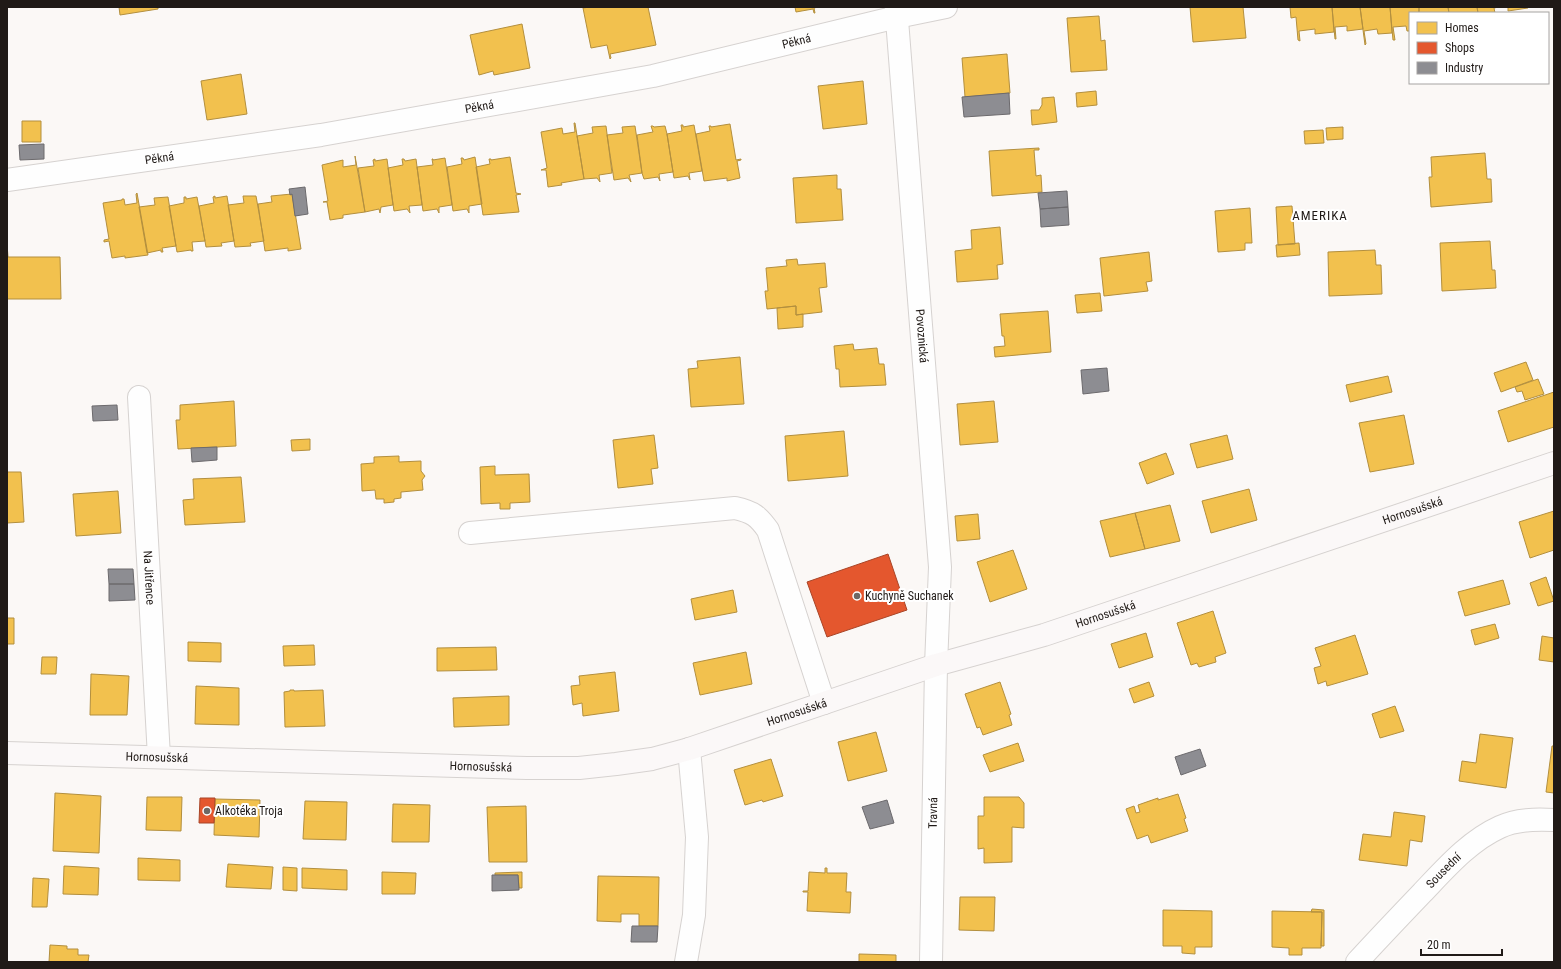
<svg xmlns="http://www.w3.org/2000/svg" width="1561" height="969" font-family="'Roboto Condensed',sans-serif">
	<style>
		.homes { fill: #f2c14e; stroke: #b38f3e }
		.shops { fill: #e4572e; stroke: #a94527 }
		.industry { fill: #8d8d92; stroke: #6c6a6d }
		.lines { fill: none; stroke-linecap: round; stroke-linejoin: round }
		.street-casing { stroke: #d6d2d0; stroke-width: 24 }
		.secondary-casing { stroke: #d6d2d0; stroke-width: 24 }
		.street { stroke: #fefefe; stroke-width: 22 }
		.secondary { stroke: #fbf8f8; stroke-width: 22 }
		.poi-dot { fill: #6d6865; stroke: #fff; stroke-width: 1.5 }
		.labels { text-anchor: middle; dominant-baseline: central; stroke-width: 4; stroke-linejoin: round; paint-order: stroke }
		.street-label { font-size: 12px; fill: #201a17; stroke: #fff }
		.poi-label { font-size: 12px; fill: #201a17; stroke: #fff; text-anchor: start }
		.neighbourhood-label { font-size: 13px; letter-spacing: 1px; fill: #201a17; stroke: #fff }
	</style>
	<rect width="100%" height="100%" fill="#fbf8f6"/>
	<!-- homes -->
	<path class="homes" d="M 119,7 L 158,7 L 158,9 L 120,15 Z
		M 590,7 L 648,7 L 656,45 L 610,54 L 611,58 L 610,59 L 607,45 L 591,48 L 583,8 Z
		M 795,7 L 818,7 L 814,8 L 815,13 L 814,13 L 813,9 L 796,12 Z
		M 1190,7 L 1243,7 L 1246,38 L 1193,42 Z
		M 1290,7 L 1332,7 L 1334,32 L 1315,34 L 1315,29 L 1299,31 L 1300,41 L 1298,40 L 1296,17 L 1291,18 Z
		M 1332,7 L 1360,7 L 1363,29 L 1347,31 L 1347,26 L 1335,27 L 1336,39 L 1335,39 Z
		M 1360,7 L 1390,7 L 1392,33 L 1378,34 L 1377,29 L 1364,31 L 1366,44 L 1365,45 Z
		M 1390,7 L 1419,7 L 1419,13 L 1410,13 L 1410,31 L 1407,31 L 1406,26 L 1393,27 L 1395,40 L 1393,40 Z
		M 1419,7 L 1448,7 L 1449,13 L 1419,13 Z
		M 1448,7 L 1477,7 L 1478,13 L 1449,13 Z
		M 1477,7 L 1499,7 L 1494,8 L 1495,13 L 1478,13 Z
		M 1508,7 L 1528,7 L 1528,8 L 1508,11 Z
		M 1099,16 L 1101,41 L 1105,40 L 1107,70 L 1071,72 L 1067,18 Z
		M 522,24 L 530,68 L 494,75 L 493,71 L 479,75 L 470,35 Z
		M 1007,54 L 1010,93 L 965,97 L 962,58 Z
		M 241,74 L 247,114 L 207,120 L 201,81 Z
		M 863,81 L 867,124 L 823,129 L 818,86 Z
		M 1096,91 L 1097,105 L 1077,107 L 1076,93 Z
		M 1054,97 L 1057,122 L 1032,125 L 1031,110 L 1039,110 L 1042,105 L 1042,98 Z
		M 22,121 L 41,121 L 41,142 L 22,142 Z
		M 574,123 L 575,123 L 584,179 L 561,183 L 562,185 L 548,187 L 546,170 L 541,170 L 547,168 L 541,132 L 562,128 L 563,134 L 575,132 Z
		M 730,124 L 736,160 L 741,159 L 741,160 L 737,161 L 740,178 L 727,181 L 727,178 L 704,181 L 696,134 L 710,131 L 709,126 L 711,126 L 711,127 Z
		M 681,125 L 683,125 L 683,127 L 694,125 L 702,171 L 689,173 L 690,180 L 688,176 L 674,178 L 673,172 L 667,134 L 682,131 Z
		M 606,126 L 612,173 L 599,175 L 600,182 L 597,178 L 584,179 L 577,136 L 593,133 L 592,127 Z
		M 635,126 L 642,173 L 629,175 L 631,182 L 628,178 L 614,180 L 607,135 L 623,133 L 622,127 Z
		M 651,126 L 653,126 L 654,127 L 665,126 L 667,134 L 673,172 L 659,174 L 660,181 L 658,177 L 644,179 L 642,173 L 637,135 L 653,132 Z
		M 1343,127 L 1343,139 L 1327,140 L 1326,128 Z
		M 1323,130 L 1324,143 L 1305,144 L 1304,131 Z
		M 1039,148 L 1039,150 L 1034,150 L 1036,176 L 1041,175 L 1042,192 L 992,196 L 989,151 Z
		M 1485,153 L 1487,179 L 1491,179 L 1492,202 L 1431,207 L 1429,177 L 1432,177 L 1431,157 Z
		M 355,156 L 365,212 L 343,215 L 343,218 L 330,220 L 327,202 L 323,202 L 328,201 L 322,165 L 343,160 L 343,167 L 356,165 Z
		M 475,157 L 482,204 L 469,206 L 469,213 L 467,209 L 453,211 L 447,167 L 462,164 L 461,158 L 463,158 L 464,160 Z
		M 510,157 L 516,193 L 521,194 L 516,195 L 519,212 L 483,215 L 476,167 L 490,164 L 489,159 L 491,159 L 491,160 Z
		M 445,158 L 452,205 L 439,207 L 439,213 L 437,209 L 423,211 L 417,167 L 433,165 L 432,159 L 433,159 L 433,160 Z
		M 375,159 L 375,161 L 387,159 L 393,205 L 381,207 L 380,213 L 379,209 L 365,212 L 358,168 L 374,166 L 373,160 Z
		M 402,159 L 404,159 L 405,161 L 416,159 L 422,205 L 409,206 L 410,213 L 407,209 L 394,211 L 388,168 L 403,165 Z
		M 837,175 L 837,189 L 841,189 L 843,220 L 796,223 L 793,178 Z
		M 137,193 L 148,255 L 125,258 L 125,256 L 112,258 L 109,241 L 104,242 L 104,240 L 109,239 L 103,203 L 122,200 L 122,199 L 124,199 L 125,205 L 137,203 L 136,194 Z
		M 292,194 L 301,249 L 288,251 L 288,248 L 265,251 L 258,204 L 272,202 L 271,196 Z
		M 215,196 L 215,198 L 227,196 L 234,241 L 221,243 L 222,246 L 206,247 L 199,206 L 214,203 L 213,197 Z
		M 243,196 L 256,196 L 264,241 L 250,243 L 251,246 L 235,247 L 228,205 L 244,203 Z
		M 168,197 L 176,246 L 162,248 L 163,252 L 161,252 L 161,250 L 147,253 L 139,207 L 155,205 L 154,198 Z
		M 184,197 L 186,197 L 186,199 L 197,197 L 205,241 L 192,242 L 193,251 L 191,251 L 191,250 L 177,252 L 169,206 L 184,203 Z
		M 1292,206 L 1295,244 L 1278,245 L 1276,207 Z
		M 1250,208 L 1252,243 L 1245,243 L 1245,250 L 1218,252 L 1215,211 Z
		M 1000,227 L 1003,264 L 997,265 L 998,279 L 957,282 L 955,251 L 972,249 L 971,230 Z
		M 1490,241 L 1492,270 L 1495,270 L 1496,288 L 1442,291 L 1440,243 Z
		M 1299,243 L 1300,255 L 1277,257 L 1276,245 Z
		M 7,244 L 8,257 L 60,257 L 61,299 L 7,299 Z
		M 1375,250 L 1376,265 L 1381,265 L 1382,294 L 1329,296 L 1328,252 Z
		M 1149,252 L 1152,281 L 1146,282 L 1148,291 L 1104,296 L 1100,258 Z
		M 797,259 L 798,265 L 825,263 L 827,287 L 819,288 L 822,312 L 796,315 L 796,306 L 767,309 L 765,291 L 768,291 L 766,268 L 787,266 L 786,260 Z
		M 1100,293 L 1102,311 L 1077,313 L 1075,295 Z
		M 796,306 L 796,315 L 803,314 L 803,327 L 778,329 L 777,308 Z
		M 1048,311 L 1051,352 L 995,357 L 994,347 L 1005,346 L 1004,336 L 1002,336 L 1000,314 Z
		M 853,344 L 854,350 L 877,348 L 879,364 L 884,364 L 886,385 L 840,387 L 839,369 L 836,369 L 834,346 Z
		M 740,357 L 744,404 L 691,407 L 688,369 L 698,368 L 697,361 Z
		M 1526,362 L 1533,380 L 1501,392 L 1494,373 Z
		M 1388,376 L 1392,392 L 1350,402 L 1346,385 Z
		M 1538,379 L 1544,394 L 1525,400 L 1522,391 L 1517,392 L 1515,387 Z
		M 1554,392 L 1554,427 L 1508,442 L 1498,411 Z
		M 234,401 L 236,446 L 178,449 L 176,420 L 180,420 L 180,405 Z
		M 994,401 L 998,442 L 960,445 L 957,404 Z
		M 1404,415 L 1414,464 L 1370,472 L 1359,423 Z
		M 844,431 L 848,476 L 788,481 L 785,436 Z
		M 654,435 L 658,468 L 651,469 L 653,484 L 618,488 L 613,440 Z
		M 1227,435 L 1233,459 L 1197,468 L 1190,444 Z
		M 310,439 L 310,450 L 292,451 L 291,440 Z
		M 1166,453 L 1174,474 L 1147,484 L 1139,463 Z
		M 399,456 L 399,462 L 421,461 L 421,471 L 425,476 L 422,480 L 423,490 L 401,492 L 401,498 L 394,499 L 394,502 L 384,503 L 384,499 L 376,499 L 375,490 L 362,491 L 361,464 L 374,463 L 374,457 Z
		M 495,466 L 495,475 L 529,474 L 530,502 L 510,503 L 510,509 L 500,509 L 500,503 L 481,504 L 480,467 Z
		M 7,472 L 21,472 L 24,522 L 7,523 Z
		M 241,477 L 245,522 L 185,525 L 183,500 L 194,499 L 193,479 Z
		M 1249,489 L 1257,520 L 1211,533 L 1202,501 Z
		M 118,491 L 121,533 L 76,536 L 73,494 Z
		M 1170,505 L 1180,541 L 1145,549 L 1135,513 Z
		M 1554,511 L 1554,550 L 1530,558 L 1519,522 Z
		M 1135,513 L 1145,549 L 1110,557 L 1100,521 Z
		M 978,514 L 980,539 L 957,541 L 955,516 Z
		M 1013,550 L 1027,589 L 990,602 L 977,562 Z
		M 1546,577 L 1554,601 L 1538,606 L 1530,583 Z
		M 1503,580 L 1510,604 L 1465,616 L 1458,592 Z
		M 733,590 L 737,612 L 695,620 L 691,599 Z
		M 1213,611 L 1226,653 L 1215,657 L 1216,662 L 1199,667 L 1197,663 L 1191,665 L 1177,623 Z
		M 7,618 L 14,618 L 14,644 L 7,644 Z
		M 1495,624 L 1499,638 L 1475,645 L 1471,630 Z
		M 1146,633 L 1153,657 L 1119,668 L 1111,644 Z
		M 1355,635 L 1368,674 L 1327,686 L 1326,681 L 1318,684 L 1314,668 L 1321,666 L 1315,648 Z
		M 1542,636 L 1554,638 L 1554,662 L 1539,660 Z
		M 188,642 L 221,643 L 221,662 L 188,661 Z
		M 314,645 L 315,665 L 284,666 L 283,646 Z
		M 496,647 L 497,670 L 437,671 L 437,648 Z
		M 746,652 L 752,684 L 700,695 L 693,663 Z
		M 42,657 L 57,657 L 56,674 L 41,674 Z
		M 615,672 L 619,711 L 583,716 L 582,703 L 573,705 L 571,686 L 580,685 L 579,676 Z
		M 91,674 L 129,676 L 127,715 L 90,715 Z
		M 1000,682 L 1011,714 L 1009,715 L 1012,725 L 983,735 L 980,727 L 977,728 L 965,694 Z
		M 1149,682 L 1154,696 L 1134,703 L 1129,689 Z
		M 196,686 L 239,688 L 239,725 L 195,724 Z
		M 290,690 L 294,690 L 294,691 L 323,690 L 325,726 L 285,727 L 284,692 L 290,691 Z
		M 509,696 L 509,725 L 454,727 L 453,698 Z
		M 1395,706 L 1404,731 L 1380,738 L 1372,714 Z
		M 876,732 L 887,771 L 848,781 L 838,742 Z
		M 1480,734 L 1513,738 L 1506,788 L 1459,781 L 1462,761 L 1476,763 Z
		M 1018,743 L 1024,761 L 990,772 L 983,755 Z
		M 1552,746 L 1554,746 L 1554,793 L 1546,792 Z
		M 771,759 L 783,796 L 763,802 L 762,800 L 745,805 L 734,770 Z
		M 55,793 L 101,796 L 99,853 L 53,851 Z
		M 1178,794 L 1186,818 L 1184,819 L 1188,831 L 1151,843 L 1148,835 L 1137,839 L 1126,809 L 1134,806 L 1136,813 L 1140,812 L 1138,805 L 1158,798 L 1158,800 Z
		M 147,797 L 182,797 L 181,831 L 146,830 Z
		M 984,797 L 1019,797 L 1024,803 L 1024,828 L 1012,827 L 1012,862 L 984,863 L 984,848 L 978,849 L 978,816 L 984,816 Z
		M 215,799 L 260,800 L 259,837 L 214,835 Z
		M 305,801 L 347,802 L 346,840 L 303,839 Z
		M 393,804 L 430,805 L 429,842 L 392,842 Z
		M 526,806 L 527,862 L 489,862 L 487,807 Z
		M 1394,812 L 1425,816 L 1422,842 L 1410,840 L 1407,866 L 1359,860 L 1363,834 L 1391,837 Z
		M 138,858 L 180,860 L 180,881 L 138,880 Z
		M 228,864 L 273,867 L 271,889 L 226,887 Z
		M 64,866 L 99,868 L 98,895 L 63,894 Z
		M 283,867 L 297,868 L 297,891 L 283,890 Z
		M 302,868 L 347,870 L 347,890 L 302,888 Z
		M 825,868 L 827,868 L 827,873 L 847,873 L 846,892 L 851,892 L 850,913 L 807,911 L 808,892 L 803,892 L 803,891 L 808,891 L 809,872 L 825,873 Z
		M 382,872 L 416,873 L 415,894 L 382,894 Z
		M 522,872 L 522,888 L 519,888 L 518,875 L 495,875 L 495,873 Z
		M 598,876 L 659,877 L 658,926 L 639,926 L 639,914 L 621,914 L 621,922 L 597,921 Z
		M 33,878 L 49,879 L 47,907 L 32,907 Z
		M 960,897 L 995,897 L 994,931 L 959,930 Z
		M 1312,909 L 1324,910 L 1324,946 L 1321,946 L 1322,912 L 1311,912 Z
		M 1163,910 L 1212,911 L 1212,947 L 1195,947 L 1195,954 L 1182,953 L 1182,946 L 1163,946 Z
		M 1272,911 L 1322,912 L 1321,948 L 1302,948 L 1302,955 L 1289,955 L 1289,948 L 1272,947 Z
		M 50,945 L 67,946 L 67,949 L 78,949 L 78,955 L 89,955 L 88,962 L 49,962 Z
		M 859,954 L 896,955 L 896,962 L 859,962 Z"/>
	<!-- shops -->
	<path class="shops" d="M 888,554 L 907,610 L 827,637 L 807,582 Z
		M 200,798 L 215,798 L 214,823 L 199,823 Z"/>
	<!-- industry -->
	<path class="industry" d="M 1009,93 L 1010,114 L 964,117 L 962,97 Z
		M 44,144 L 44,159 L 20,160 L 19,145 Z
		M 305,187 L 308,214 L 295,216 L 292,194 L 290,195 L 289,189 Z
		M 1067,191 L 1068,207 L 1040,209 L 1038,193 Z
		M 1068,207 L 1069,225 L 1041,227 L 1040,209 Z
		M 1107,368 L 1109,391 L 1083,394 L 1081,370 Z
		M 117,405 L 118,420 L 93,421 L 92,406 Z
		M 217,447 L 217,460 L 192,462 L 191,448 Z
		M 108,569 L 133,569 L 134,584 L 109,584 Z
		M 109,584 L 134,584 L 135,600 L 109,601 Z
		M 1200,749 L 1206,766 L 1181,775 L 1175,757 Z
		M 887,800 L 894,823 L 870,829 L 862,807 Z
		M 492,875 L 518,875 L 519,890 L 492,891 Z
		M 632,926 L 658,926 L 657,942 L 631,942 Z"/>
	<g class="lines">
		<defs>
			<g id="street">
				<path id="s1" d="M 896,7 L 940,567 L 936,665 L 931,962"/>
				<path id="s2" d="M 7,180 L 321,135 L 653,76 L 897,17 L 946,7"/>
				<path id="s3" d="M 139,397 L 159,757"/>
				<path d="M 470,533 L 735,508 C 753,512 758,516 768,530 L 824,703"/>
				<path d="M 686,962 L 694,915 L 697,837 L 689,749"/>
				<path id="s4" d="M 1357,962 C 1378,939 1400,916 1422,893 C 1445,869 1469,841 1500,827 C 1517,819 1536,819 1554,820"/>
			</g>
			<g id="secondary">
				<path id="s5" d="M 7,753 L 527,768 L 579,768 L 616,764 L 652,759 L 689,749 L 936,665 L 1044,635 L 1554,463"/>
			</g>
		</defs>
		<!-- street casing -->
		<use href="#street" class="street-casing"/>
		<!-- secondary casing -->
		<use href="#secondary" class="secondary-casing"/>
		<!-- street -->
		<use href="#street" class="street"/>
		<!-- secondary -->
		<use href="#secondary" class="secondary"/>
	</g>
	<!-- markers -->
	<g class="poi-dot">
		<circle cx="857" cy="596" r="4"/>
		<circle cx="207" cy="811" r="4"/>
	</g>
	<g class="labels">
		<!-- street labels -->
		<g class="street-label">
			<text stroke="none"><textPath href="#s2" startOffset="802">Pěkná</textPath></text>
			<text stroke="none"><textPath href="#s2" startOffset="478">Pěkná</textPath></text>
			<text stroke="none"><textPath href="#s2" startOffset="154">Pěkná</textPath></text>
			<text stroke="none"><textPath href="#s1" startOffset="330">Povoznická</textPath></text>
			<text stroke="none"><textPath href="#s5" startOffset="1446">Hornosušská</textPath></text>
			<text stroke="none"><textPath href="#s3" startOffset="181">Na Jitřence</textPath></text>
			<text stroke="none"><textPath href="#s5" startOffset="1122">Hornosušská</textPath></text>
			<text stroke="none"><textPath href="#s5" startOffset="798">Hornosušská</textPath></text>
			<text stroke="none"><textPath href="#s5" startOffset="150">Hornosušská</textPath></text>
			<text stroke="none"><textPath href="#s5" startOffset="474">Hornosušská</textPath></text>
			<text transform="translate(933 813) rotate(-89)">Travná</text>
			<text stroke="none"><textPath href="#s4" startOffset="126">Sousední</textPath></text>
		</g>
		<!-- poi labels -->
		<g class="poi-label">
			<text x="865" y="596">Kuchyně Suchanek</text>
			<text x="215" y="811">Alkotéka Troja</text>
		</g>
		<!-- neighbourhood labels -->
		<g class="neighbourhood-label">
			<text x="1320" y="215">AMERIKA</text>
		</g>
	</g>
	<!-- border -->
	<rect width="1561" height="969" fill="none" stroke="#201a17" stroke-width="16"/>
	<!-- legend -->
	<rect x="1409" y="12" width="140" height="72" fill="#ffffff" stroke="#a6a3a2"/>
	<rect x="1417" y="22" width="20" height="12" fill="#f2c14e" stroke="#a6a3a2"/>
	<text x="1445" y="32" font-size="12" fill="#201a17">Homes</text>
	<rect x="1417" y="42" width="20" height="12" fill="#e4572e" stroke="#a6a3a2"/>
	<text x="1445" y="52" font-size="12" fill="#201a17">Shops</text>
	<rect x="1417" y="62" width="20" height="12" fill="#8d8d92" stroke="#a6a3a2"/>
	<text x="1445" y="72" font-size="12" fill="#201a17">Industry</text>
	<!-- scale -->
	<path d="M1421 949v6h81v-6" fill="none" stroke="#201a17" stroke-width="2"/>
	<text x="1427" y="949" font-size="12" fill="#201a17" stroke="#ffffff" stroke-width="3" paint-order="stroke">20 m</text>
</svg>
